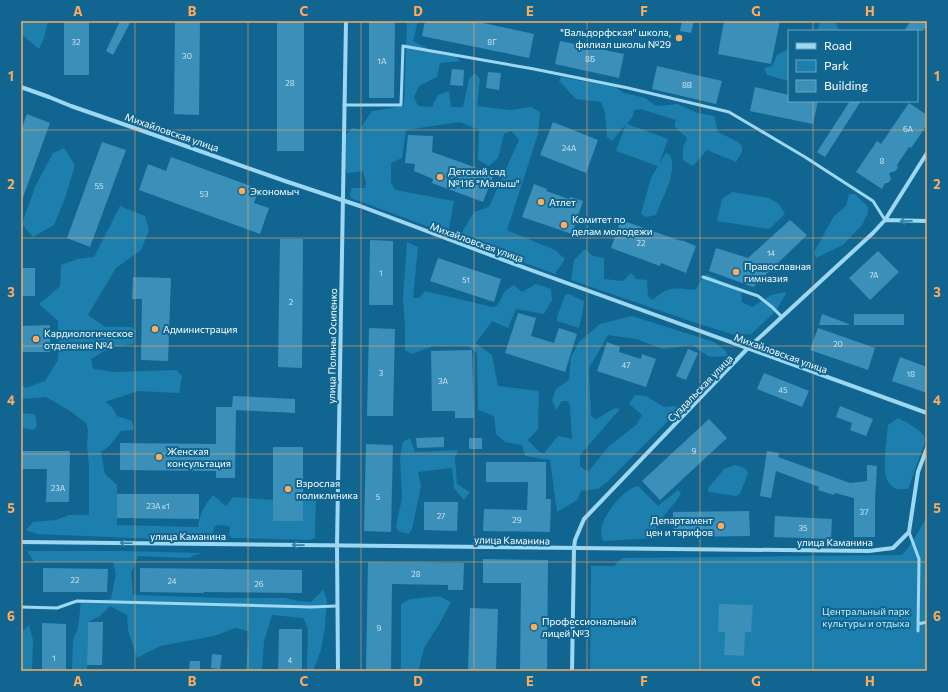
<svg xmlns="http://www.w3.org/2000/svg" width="948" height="692" font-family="Commissioner,sans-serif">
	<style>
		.green { fill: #1c7fad }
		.building { fill: #3a90b9 }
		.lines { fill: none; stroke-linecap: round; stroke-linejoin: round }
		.service { stroke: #9dd7f2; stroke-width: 3 }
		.minor { stroke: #9dd7f2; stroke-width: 4 }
		.oneway { stroke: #3482a9 }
		.grid { fill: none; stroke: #ffab5e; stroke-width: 1; stroke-opacity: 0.55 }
		.poi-dot { fill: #ffab5e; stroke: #116691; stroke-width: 1.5 }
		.labels { text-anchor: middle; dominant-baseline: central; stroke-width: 4; stroke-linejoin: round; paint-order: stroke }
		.number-label { font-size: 8px; fill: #cee3ee }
		.poi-label { font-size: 10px; fill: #fff; stroke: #116691; text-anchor: start }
		.street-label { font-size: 10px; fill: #fff; stroke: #116691 }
		.park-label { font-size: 10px; fill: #c4ebfd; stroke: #116691 }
		.neatline { fill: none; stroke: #ffab5e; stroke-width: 1.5 }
		.grid-label { font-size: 13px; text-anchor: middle; font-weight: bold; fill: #ffab5e }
	</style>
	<rect width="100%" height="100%" fill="#116691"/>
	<!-- green -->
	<path class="green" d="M 21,21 L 48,21 L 44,38 L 39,49 L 21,34 Z
		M 407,21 L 418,21 L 413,41 L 434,52 L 453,53 L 460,61 L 440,63 L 437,77 L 419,86 L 414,97 L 418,106 L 432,107 L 438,95 L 449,91 L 451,107 L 463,107 L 469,79 L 475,73 L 480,79 L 477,106 L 511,110 L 531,107 L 540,112 L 538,134 L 507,230 L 555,250 L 565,259 L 555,274 L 465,241 L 461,234 L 474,212 L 489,207 L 519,140 L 511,131 L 504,134 L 498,158 L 489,166 L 478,160 L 479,130 L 460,122 L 406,130 L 402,158 L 391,163 L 391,182 L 395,190 L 454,201 L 448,234 L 351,198 L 350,194 L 352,188 L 365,188 L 366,184 L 363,171 L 347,173 L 345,169 L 346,135 L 352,128 L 360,129 L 372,111 L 404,106 Z
		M 820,21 L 835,21 L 839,31 L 817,31 Z
		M 789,49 L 789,81 L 767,75 L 764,68 L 772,66 L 777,55 Z
		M 561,77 L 615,87 L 624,93 L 645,98 L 654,105 L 660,106 L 677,104 L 698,113 L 714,116 L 718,132 L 738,142 L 742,146 L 742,152 L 736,162 L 707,150 L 693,166 L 683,160 L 683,148 L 687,138 L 674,126 L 676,120 L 641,109 L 634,110 L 633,116 L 627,124 L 668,139 L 659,164 L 666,153 L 670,155 C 678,173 662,197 656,215 L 647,217 L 641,214 L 651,178 L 658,166 L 616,151 L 626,124 L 612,141 L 607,137 L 605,113 L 601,102 L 576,99 L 559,81 Z
		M 64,148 L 75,165 L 64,201 L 54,225 L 33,237 L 22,224 L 35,187 L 53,153 Z
		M 732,192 L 769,198 L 779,204 L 785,214 L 769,229 L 717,221 L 722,199 Z
		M 849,194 L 855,194 L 868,207 L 868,213 L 862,225 L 843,245 L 816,258 L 814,252 L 834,216 L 846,206 Z
		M 120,206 L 145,216 L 149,230 L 141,250 L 116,268 L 88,315 L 105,327 L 132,327 L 136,331 L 133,344 L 111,347 L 91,359 L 93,369 L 115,372 L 176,370 L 182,376 L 179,393 L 138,391 L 105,402 L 112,407 L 117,416 L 132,421 L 134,430 L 121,431 L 109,446 L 101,452 L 105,474 L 117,485 L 117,525 L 198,527 C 200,513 204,506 213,495 L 226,506 L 233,497 L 273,500 L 273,521 L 302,521 L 303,495 L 316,492 L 315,538 L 310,540 L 232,538 L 229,535 L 230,527 L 222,525 L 215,526 L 212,536 L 204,541 L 37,534 L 26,530 L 33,522 L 56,520 L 69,515 L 89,515 L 89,466 L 87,446 L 88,431 L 86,423 L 70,411 L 46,397 L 21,399 L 21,384 L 26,388 L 45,381 L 58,360 L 58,321 L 39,304 L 49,296 L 60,286 L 61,265 L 77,259 L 94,257 Z
		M 407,242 L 418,247 L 413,298 L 419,298 L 425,291 L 492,307 L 497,306 L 505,291 L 514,285 L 522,292 L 536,284 L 551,289 L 552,300 L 544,314 L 516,309 L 508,328 L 492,321 L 476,343 L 492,355 L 498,386 L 539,391 L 538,429 L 528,440 L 539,452 L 544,453 L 558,436 L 572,439 L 570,405 L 567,401 L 562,401 L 556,410 L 552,400 L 556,389 L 569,380 L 571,357 L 579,342 L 600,324 L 632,316 L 714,342 L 726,351 L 727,356 L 710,357 L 691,345 L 663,349 L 636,339 L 608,335 L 589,368 L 591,416 L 596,419 L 615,408 L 620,409 L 580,455 L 580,466 L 588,472 L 609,446 L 636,425 L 642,415 L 629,404 L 635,395 L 646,396 L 664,407 L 675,406 L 679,410 L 607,482 L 598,489 L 581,491 L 577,500 L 557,512 L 550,460 L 525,456 L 522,445 L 505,442 L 496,434 L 494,416 L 478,410 L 477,353 L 468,346 L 433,346 L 412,354 L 405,350 L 405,325 L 403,299 Z
		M 585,249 L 593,256 L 604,258 L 604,279 L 623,281 L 631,273 L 636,279 L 647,280 L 648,296 L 653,300 C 668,286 675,288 695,290 L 706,274 L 741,290 L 742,302 L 752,307 L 771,295 L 787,292 L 775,312 L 751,334 L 735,335 L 696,323 L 571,280 L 574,260 Z
		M 569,294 L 584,301 L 583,310 L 579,328 L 557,321 L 557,317 L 565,295 Z
		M 21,413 L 32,414 L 35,415 L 37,425 L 34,430 L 21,428 Z
		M 898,418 C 908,423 920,429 926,439 L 908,489 L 896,489 C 892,487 889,484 887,480 C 882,468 887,439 888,425 Z
		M 410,438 L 415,452 L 458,450 L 455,458 L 457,484 L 470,492 L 464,500 L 454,488 L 452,468 L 418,472 L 421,486 L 412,529 L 409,534 L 398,531 L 396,526 L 402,498 L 400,457 L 403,442 Z
		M 735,465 L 745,468 L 748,473 L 740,494 L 736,496 L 709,492 L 708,488 L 724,469 Z
		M 638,486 L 658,506 L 678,490 L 681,493 L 677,500 L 656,525 L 657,538 L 603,541 C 602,538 601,534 601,531 C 602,516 623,489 638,486 Z
		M 927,517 L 927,671 L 590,671 L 591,566 L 614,566 L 622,558 L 902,555 L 911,544 Z
		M 27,551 L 126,551 L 201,553 L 188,558 L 138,556 L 131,573 L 133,595 L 225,598 L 285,598 L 298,601 L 311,602 L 323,590 L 327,599 L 325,627 L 321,650 L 314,668 L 316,671 L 307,671 L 308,628 L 303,618 L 272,615 L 264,641 L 262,671 L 246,671 L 249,631 L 235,628 L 214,636 L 160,646 L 137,658 L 128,630 L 127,615 L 110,606 L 100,616 L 88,622 L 87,671 L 72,671 L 73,640 L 78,628 L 81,602 L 111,599 L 116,573 L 113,562 L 34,562 Z
		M 439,596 L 451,602 L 441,621 L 424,648 L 419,668 L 419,671 L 401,671 L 401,604 L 410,599 Z
		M 29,625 L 33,640 L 32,671 L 22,671 L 21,633 Z"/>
	<!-- building -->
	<path class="building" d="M 64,21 L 89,21 L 89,75 L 64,75 Z
		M 120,21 L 131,21 L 113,55 L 106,51 Z
		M 175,21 L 200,21 L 199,115 L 174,114 Z
		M 277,21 L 304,21 L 304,151 L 277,151 Z
		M 369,21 L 395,21 L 394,98 L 369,98 Z
		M 425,21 L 474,21 L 534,34 L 529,58 L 422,36 Z
		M 682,21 L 694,21 L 691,33 L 680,31 Z
		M 724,21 L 780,21 L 771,64 L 718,54 Z
		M 911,21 L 927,21 L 927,25 L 923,31 L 904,31 Z
		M 560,41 L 624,54 L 619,78 L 555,64 Z
		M 657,66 L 722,81 L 716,104 L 652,89 Z
		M 452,69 L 464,70 L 463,86 L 450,85 Z
		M 488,72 L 501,73 L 499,90 L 486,88 Z
		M 755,87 L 789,95 L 789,101 L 818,101 L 813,124 L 750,111 Z
		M 850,101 L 861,101 L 825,157 L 817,152 Z
		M 909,103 L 927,115 L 927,125 L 911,148 L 909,147 L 897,165 L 898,168 L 895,171 L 889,173 L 891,179 L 888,183 L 885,183 L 882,189 L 856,172 L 877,141 L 881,144 Z
		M 27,114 L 50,123 L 22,200 L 21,199 L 21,130 Z
		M 553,122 L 598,140 L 586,173 L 540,155 Z
		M 408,135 L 433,136 L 432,152 L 494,174 L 483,202 L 432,183 L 433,179 L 414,171 L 415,164 L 405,163 Z
		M 102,142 L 126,150 L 90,247 L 67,238 Z
		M 171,157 L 259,189 L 254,203 L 269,208 L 260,234 L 139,190 L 148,164 L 166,171 Z
		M 534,184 L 547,189 L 546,191 L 569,199 L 570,197 L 583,201 L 572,234 L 522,217 Z
		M 621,220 L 681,241 L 681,240 L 696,246 L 686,273 L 661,263 L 660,266 L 611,248 Z
		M 790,220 L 807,235 L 753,287 L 709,271 L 716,248 L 748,258 Z
		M 280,239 L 303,239 L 302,368 L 278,367 Z
		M 370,240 L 393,241 L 393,305 L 369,305 Z
		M 878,251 L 899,272 L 870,300 L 849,278 Z
		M 438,258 L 501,279 L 494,302 L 430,281 Z
		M 21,268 L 35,268 L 35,296 L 21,296 Z
		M 133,277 L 171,278 L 168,361 L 141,360 L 142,299 L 132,299 Z
		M 518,313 L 536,318 L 531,336 L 554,343 L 559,328 L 577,334 L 565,372 L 505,353 Z
		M 822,314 L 849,324 L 849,325 L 819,325 Z
		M 854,314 L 904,314 L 904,325 L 854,325 Z
		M 50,325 L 50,352 L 21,352 L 21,326 Z
		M 369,328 L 395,329 L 393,416 L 367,416 Z
		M 818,328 L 875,348 L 868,370 L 810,350 Z
		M 607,342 L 620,347 L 619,352 L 641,359 L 642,354 L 656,359 L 646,387 L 597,371 Z
		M 688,349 L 698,353 L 686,380 L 676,376 Z
		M 472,350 L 474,418 L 455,418 L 455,411 L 432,411 L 431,351 Z
		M 900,357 L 927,367 L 927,393 L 892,381 Z
		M 764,373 L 809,391 L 802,407 L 757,389 Z
		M 233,396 L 295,399 L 295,413 L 236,410 L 235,478 L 216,478 L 216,471 L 120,470 L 120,443 L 216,444 L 216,407 L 232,407 Z
		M 840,406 L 873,419 L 866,436 L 850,430 L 852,423 L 836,417 Z
		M 709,419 L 727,438 L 660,500 L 642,481 Z
		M 444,437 L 444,447 L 417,448 L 416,438 Z
		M 469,438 L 482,438 L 482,449 L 469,449 Z
		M 366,444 L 393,445 L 391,532 L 364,531 Z
		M 273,447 L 303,447 L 303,521 L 273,521 Z
		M 21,451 L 70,451 L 69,502 L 46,502 L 47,469 L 21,469 Z
		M 767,451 L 779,453 L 778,457 L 850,483 L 867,481 L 867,465 L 877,466 L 875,500 L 875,537 L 854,537 L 854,498 L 835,493 L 834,495 L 818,490 L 819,487 L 776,471 L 771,498 L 760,496 Z
		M 486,462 L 546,462 L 546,499 L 551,499 L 550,532 L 483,531 L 484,509 L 527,510 L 528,482 L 486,482 Z
		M 117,494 L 199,494 L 199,519 L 117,518 Z
		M 424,502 L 458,502 L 457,531 L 424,530 Z
		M 749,511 L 750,536 L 674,537 L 673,512 Z
		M 775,516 L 832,519 L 831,539 L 774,537 Z
		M 483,559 L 548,560 L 547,671 L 520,671 L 521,583 L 483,583 Z
		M 368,562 L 464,563 L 463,590 L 448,590 L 448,585 L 392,584 L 391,671 L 366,671 Z
		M 43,568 L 108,569 L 107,592 L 43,592 Z
		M 140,568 L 302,570 L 302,593 L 204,592 L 204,593 L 140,592 Z
		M 719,604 L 753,605 L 751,632 L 745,632 L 744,656 L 724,655 L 725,632 L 718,632 Z
		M 470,608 L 498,609 L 496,671 L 468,671 Z
		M 88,622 L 103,622 L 102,665 L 87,665 Z
		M 42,623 L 66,624 L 66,671 L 42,671 Z
		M 279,629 L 302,629 L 302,671 L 278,671 Z
		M 212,654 L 222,655 L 220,669 L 211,668 Z
		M 190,661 L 200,661 L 200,671 L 189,671 Z"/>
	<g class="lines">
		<!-- service -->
		<path class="service" d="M 344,105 L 401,105 L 403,46 L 534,69 L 628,88 L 729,112 L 805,157 L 873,201 L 885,220
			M 703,277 L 758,296 L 772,307 L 782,317
			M 909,532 L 919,559 L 918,631
			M 21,607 L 57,608 L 77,601 L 311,607 L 337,606
			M 918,624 L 927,622"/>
		<!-- minor -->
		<path class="minor" d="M 21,87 L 49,97 L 71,106 L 146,132 L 285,181 L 360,206 L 528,269 L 927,413
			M 885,220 L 927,221
			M 21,542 L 869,551 L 893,548 L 909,532 L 918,472 L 927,448
			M 338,671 L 337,545 L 346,21
			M 572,671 L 574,548 L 575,540 L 584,519 L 747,349 L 873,233 L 885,220 L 927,153"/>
	</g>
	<!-- one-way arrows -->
	<defs><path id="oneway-shaft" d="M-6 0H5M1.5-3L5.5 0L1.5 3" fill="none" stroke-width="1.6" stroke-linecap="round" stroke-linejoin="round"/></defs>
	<g class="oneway">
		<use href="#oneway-shaft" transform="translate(906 221) rotate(179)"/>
		<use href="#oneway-shaft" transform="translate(126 543) rotate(-179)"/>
		<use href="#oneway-shaft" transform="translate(298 545) rotate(-179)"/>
	</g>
	<!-- grid -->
	<path class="grid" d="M 135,21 L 135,671M 248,21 L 248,671M 361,21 L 361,671M 474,21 L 474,671M 587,21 L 587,671M 700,21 L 700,671M 813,21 L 813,31M 813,101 L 813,671M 21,130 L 927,130M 21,238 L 927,238M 21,346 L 927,346M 21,454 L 927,454M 21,562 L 927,562"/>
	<!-- markers -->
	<g class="poi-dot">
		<circle cx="679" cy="38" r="4"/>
		<circle cx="440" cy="177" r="4"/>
		<circle cx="242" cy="191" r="4"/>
		<circle cx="541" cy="202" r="4"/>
		<circle cx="564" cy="225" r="4"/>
		<circle cx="736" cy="272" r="4"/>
		<circle cx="155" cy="329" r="4"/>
		<circle cx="36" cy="339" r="4"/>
		<circle cx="159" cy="457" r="4"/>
		<circle cx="288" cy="489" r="4"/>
		<circle cx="721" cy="526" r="4"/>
		<circle cx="534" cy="627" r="4"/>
	</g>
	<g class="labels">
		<!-- number labels -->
		<g class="number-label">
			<text x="76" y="42">32</text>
			<text x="492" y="42">8Г</text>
			<text x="187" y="56">30</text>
			<text x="590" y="59">8Б</text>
			<text x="382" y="61">1А</text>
			<text x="290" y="83">28</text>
			<text x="687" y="85">8В</text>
			<text x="908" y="129">6А</text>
			<text x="569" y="148">24А</text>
			<text x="882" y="161">8</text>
			<text x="99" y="186">55</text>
			<text x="204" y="194">53</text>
			<text x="641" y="243">22</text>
			<text x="771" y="253">14</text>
			<text x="381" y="273">1</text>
			<text x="874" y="275">7А</text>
			<text x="466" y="280">51</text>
			<text x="291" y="302">2</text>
			<text x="838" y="344">20</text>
			<text x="626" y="365">47</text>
			<text x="381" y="373">3</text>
			<text x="911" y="374">18</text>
			<text x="443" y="381">3А</text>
			<text x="783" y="390">45</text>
			<text x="694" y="451">9</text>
			<text x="58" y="488">23А</text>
			<text x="378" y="497">5</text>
			<text x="158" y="506">23А к1</text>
			<text x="864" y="512">37</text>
			<text x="441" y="516">27</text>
			<text x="517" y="520">29</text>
			<text x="803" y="528">35</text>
			<text x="416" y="574">28</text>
			<text x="75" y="580">22</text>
			<text x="172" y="581">24</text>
			<text x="259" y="584">26</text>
			<text x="379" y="628">9</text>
			<text x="54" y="658">1</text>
			<text x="290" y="660">4</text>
		</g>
		<!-- poi labels -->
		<g class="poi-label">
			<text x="671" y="32" text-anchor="end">"Вальдорфская" школа,<tspan x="671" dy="12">филиал школы №29</tspan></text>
			<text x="448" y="171">Детский сад<tspan x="448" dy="12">№116 "Малыш"</tspan></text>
			<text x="250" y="191">Экономыч</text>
			<text x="549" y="202">Атлет</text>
			<text x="572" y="219">Комитет по<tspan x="572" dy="12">делам молодежи</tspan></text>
			<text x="744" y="266">Православная<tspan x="744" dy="12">гимназия</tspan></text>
			<text x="163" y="329">Администрация</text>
			<text x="44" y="333">Кардиологическое<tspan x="44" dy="12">отделение №4</tspan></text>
			<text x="167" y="451">Женская<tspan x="167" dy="12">консультация</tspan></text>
			<text x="296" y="483">Взрослая<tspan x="296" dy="12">поликлиника</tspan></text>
			<text x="713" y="520" text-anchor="end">Департамент<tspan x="713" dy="12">цен и тарифов</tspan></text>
			<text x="542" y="621">Профессиональный<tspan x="542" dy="12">лицей №3</tspan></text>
		</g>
		<!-- street labels -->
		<g class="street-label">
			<text transform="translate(172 132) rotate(19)">Михайловская улица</text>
			<text transform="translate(477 242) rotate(20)">Михайловская улица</text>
			<text transform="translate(332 346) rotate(-89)">улица Полины Осипенко</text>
			<text transform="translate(781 353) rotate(20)">Михайловская улица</text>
			<text transform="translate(700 388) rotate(-46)">Суздальская улица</text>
			<text x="188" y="536">улица Каманина</text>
			<text transform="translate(512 540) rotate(1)">улица Каманина</text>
			<text x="835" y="542">улица Каманина</text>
		</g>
		<!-- park labels -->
		<g class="park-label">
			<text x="866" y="611">Центральный парк<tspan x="866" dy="12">культуры и отдыха</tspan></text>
		</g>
	</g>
	<!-- border -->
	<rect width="948" height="692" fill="none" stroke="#116691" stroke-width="44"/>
	<!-- legend -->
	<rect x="788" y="30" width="130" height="72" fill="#116691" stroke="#70a3bd"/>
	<rect x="796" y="43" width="20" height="6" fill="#9dd7f2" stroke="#70a3bd"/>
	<text x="824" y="50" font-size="12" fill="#ffffff">Road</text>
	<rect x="796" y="60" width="20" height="12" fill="#1c7fad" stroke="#70a3bd"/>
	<text x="824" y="70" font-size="12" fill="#ffffff">Park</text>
	<rect x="796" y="80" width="20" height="12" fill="#3a90b9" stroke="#70a3bd"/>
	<text x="824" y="90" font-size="12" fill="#ffffff">Building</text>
	<rect x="22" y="22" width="904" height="648" class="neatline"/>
	<g class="grid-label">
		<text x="78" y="16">A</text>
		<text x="192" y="16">B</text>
		<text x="304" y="16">C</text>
		<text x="418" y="16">D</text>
		<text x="530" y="16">E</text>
		<text x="644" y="16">F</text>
		<text x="756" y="16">G</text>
		<text x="870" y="16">H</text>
		<text x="11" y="81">1</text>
		<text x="937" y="81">1</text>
		<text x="11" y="189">2</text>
		<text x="937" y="189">2</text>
		<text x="11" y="297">3</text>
		<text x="937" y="297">3</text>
		<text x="11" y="405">4</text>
		<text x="937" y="405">4</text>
		<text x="11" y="513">5</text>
		<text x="937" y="513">5</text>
		<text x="11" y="621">6</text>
		<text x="937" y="621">6</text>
		<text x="78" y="686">A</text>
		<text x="192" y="686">B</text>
		<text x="304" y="686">C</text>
		<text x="418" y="686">D</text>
		<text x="530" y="686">E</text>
		<text x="644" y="686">F</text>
		<text x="756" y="686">G</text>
		<text x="870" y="686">H</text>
	</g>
</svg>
